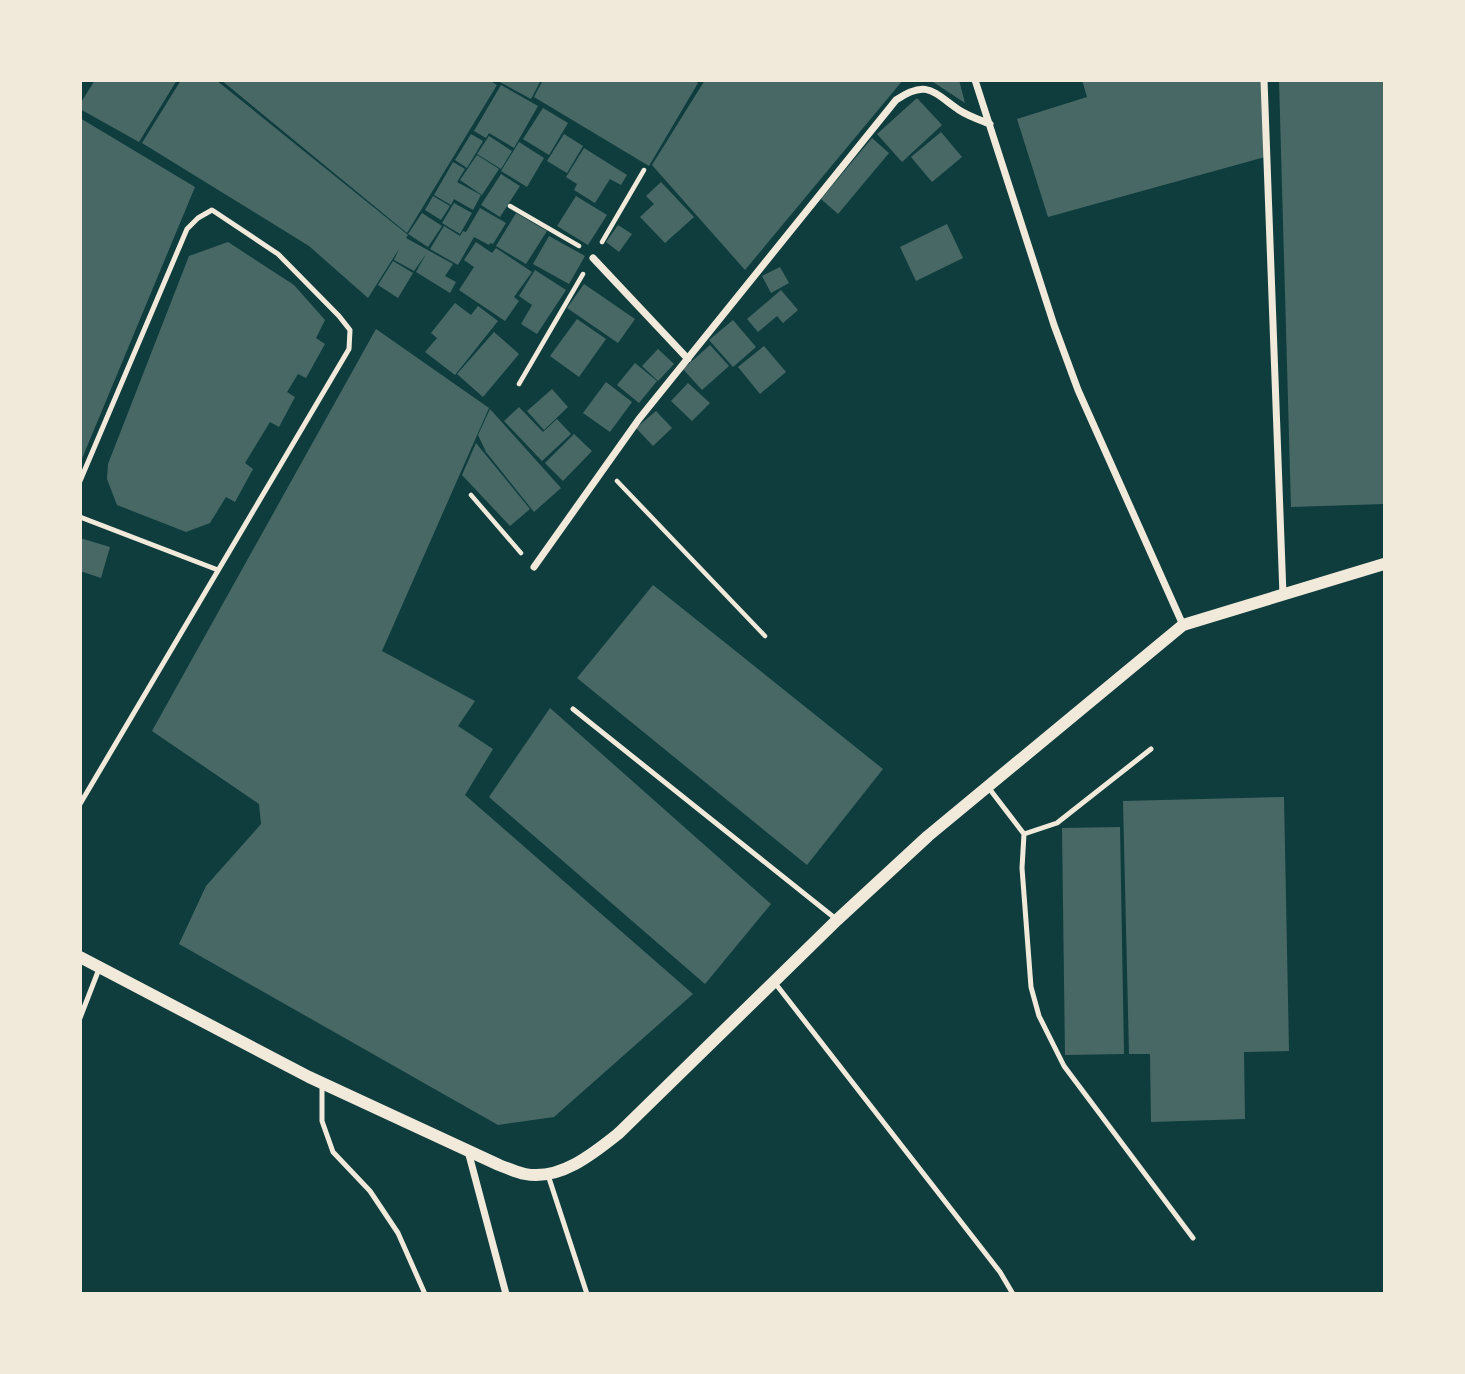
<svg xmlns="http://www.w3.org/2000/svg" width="1465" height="1374" font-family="'Roboto Condensed',sans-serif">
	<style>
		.building { fill: #486865 }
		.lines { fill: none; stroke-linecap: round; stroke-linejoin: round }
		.path { stroke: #f1e9da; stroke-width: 4.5 }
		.service { stroke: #f1e9da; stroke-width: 5 }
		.minor { stroke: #f1e9da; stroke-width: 7 }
		.tertiary { stroke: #f1e9da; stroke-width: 12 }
	</style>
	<rect width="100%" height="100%" fill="#0f3d3e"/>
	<!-- building -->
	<path class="building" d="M 95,80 L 177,80 L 139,142 L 80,109 L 80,104 Z
		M 181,80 L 216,80 L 408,235 L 406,238 L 453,264 L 445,276 L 456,282 L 450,293 L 416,272 L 426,254 L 414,271 L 394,260 L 399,249 L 368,298 L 309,246 L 142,143 Z
		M 221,80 L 489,80 L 497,85 L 407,233 Z
		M 496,80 L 536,80 L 540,82 L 531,99 Z
		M 543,80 L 694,80 L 698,83 L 649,166 L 534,97 Z
		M 705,80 L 903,80 L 745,270 L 652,165 Z
		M 930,80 L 959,80 L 965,103 Z
		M 1082,80 L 1263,80 L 1265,157 L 1048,217 L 1017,119 L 1087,97 Z
		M 1279,80 L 1384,80 L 1384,504 L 1291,507 Z
		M 501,85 L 538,106 L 514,148 L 489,133 L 486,138 L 474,131 Z
		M 917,98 L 942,125 L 902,162 L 877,134 Z
		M 543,108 L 568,123 L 549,155 L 523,139 Z
		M 80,118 L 195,187 L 81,461 L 80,461 Z
		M 941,132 L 962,157 L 932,182 L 911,157 Z
		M 471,134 L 483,141 L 467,168 L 455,160 Z
		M 564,134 L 583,146 L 567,173 L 547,161 Z
		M 489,136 L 512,151 L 501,169 L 477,154 Z
		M 872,138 L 889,153 L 838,214 L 821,199 Z
		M 519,142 L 544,158 L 527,187 L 501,171 Z
		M 584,148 L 627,175 L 621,185 L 610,179 L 595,203 L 574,190 L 577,184 L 566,177 Z
		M 477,155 L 499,169 L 482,195 L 460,180 Z
		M 453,162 L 465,169 L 457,182 L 481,195 L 473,210 L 454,199 L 451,205 L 434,195 Z
		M 501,174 L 520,186 L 500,217 L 481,205 Z
		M 661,182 L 694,217 L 665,243 L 640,217 L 654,204 L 646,196 Z
		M 433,196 L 450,206 L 441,220 L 425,210 Z
		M 576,196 L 607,215 L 588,245 L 557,226 Z
		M 454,203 L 472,213 L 460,234 L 442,223 Z
		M 480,208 L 506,223 L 493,244 L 490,243 L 489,245 L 474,237 L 458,265 L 430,249 L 444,226 L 460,236 L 463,231 L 466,232 Z
		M 422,213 L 442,226 L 428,247 L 408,234 Z
		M 516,213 L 547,231 L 526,264 L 496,246 Z
		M 947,224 L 963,258 L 916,281 L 900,247 Z
		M 618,225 L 632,234 L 619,252 L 606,242 Z
		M 549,236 L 585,256 L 569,284 L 533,264 Z
		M 228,242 L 294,285 L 325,320 L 316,338 L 325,344 L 306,378 L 298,374 L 287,392 L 295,397 L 279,427 L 270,422 L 245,463 L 253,469 L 235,502 L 226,497 L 210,523 L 186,532 L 117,505 L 107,479 L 108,464 L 189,256 Z
		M 476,242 L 492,253 L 496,248 L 532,272 L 514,297 L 519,301 L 505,321 L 459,290 L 474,267 L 464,260 Z
		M 393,261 L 413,273 L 398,298 L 378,285 Z
		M 780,267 L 789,283 L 771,293 L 762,276 Z
		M 535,270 L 566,290 L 537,334 L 521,324 L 532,305 L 519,296 Z
		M 584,284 L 635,319 L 618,343 L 567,308 Z
		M 781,290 L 798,310 L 783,323 L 777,316 L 758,332 L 747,319 Z
		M 455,303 L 471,315 L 478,306 L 498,321 L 455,375 L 425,352 L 437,338 L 431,333 Z
		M 577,319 L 606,339 L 579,377 L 550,356 Z
		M 733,320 L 756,347 L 733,367 L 709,340 Z
		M 376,329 L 489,408 L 382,651 L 475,701 L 458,726 L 493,749 L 465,795 L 693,994 L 554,1117 L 498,1125 L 179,944 L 206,886 L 261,824 L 259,804 L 152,731 Z
		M 494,332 L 519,354 L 483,397 L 457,374 Z
		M 710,345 L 729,366 L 702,390 L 683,369 Z
		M 764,346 L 786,372 L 760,394 L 738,367 Z
		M 658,349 L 674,364 L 658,381 L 642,366 Z
		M 635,363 L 657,381 L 639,403 L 617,385 Z
		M 606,382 L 632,402 L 610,432 L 583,413 Z
		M 688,383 L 710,403 L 692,421 L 671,401 Z
		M 552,389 L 568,407 L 544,430 L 527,411 Z
		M 519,407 L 543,432 L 557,419 L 571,434 L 542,461 L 504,421 Z
		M 490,409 L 561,488 L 534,512 L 486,452 L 478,435 Z
		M 656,411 L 672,428 L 653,446 L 636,428 Z
		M 574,434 L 592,451 L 563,481 L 545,463 Z
		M 476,443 L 530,509 L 510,526 L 462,475 Z
		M 80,538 L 110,547 L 101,578 L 80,571 Z
		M 653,585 L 883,769 L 807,865 L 577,678 Z
		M 550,708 L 771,904 L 705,984 L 489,797 Z
		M 1284,797 L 1289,1051 L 1244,1052 L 1245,1119 L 1151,1122 L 1150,1054 L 1129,1054 L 1123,801 Z
		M 1120,827 L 1124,1054 L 1065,1055 L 1062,828 Z"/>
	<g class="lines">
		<!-- path -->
		<path class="path" d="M 510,206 L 579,246
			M 602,242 L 644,170
			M 519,384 L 583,274
			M 617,481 L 765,636
			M 471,495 L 521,553"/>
		<!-- service -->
		<path class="service" d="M 80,481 L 187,229 L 198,218 L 212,210 L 278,254 L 339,316 L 350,330 L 349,349 L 80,804
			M 80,517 L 218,570
			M 573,709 L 836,919
			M 988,787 L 1024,834 L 1022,868 L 1031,987 L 1039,1016 L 1064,1066 L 1193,1238
			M 1024,834 L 1057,823 L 1151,749
			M 775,983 L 1000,1272 L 1013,1294
			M 80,1018 L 99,969
			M 322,1086 L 322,1121 L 333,1152 L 370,1191 L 398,1233 L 425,1294
			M 548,1175 L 587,1294"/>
		<!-- minor -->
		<path class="minor" d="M 975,80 L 1054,325 L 1078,390 L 1183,625
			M 1264,80 L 1283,595
			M 593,258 L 688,359
			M 534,567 L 639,419 L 896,100 C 927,79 933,92 959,110 C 968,116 980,120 990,124
			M 468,1151 L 506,1294"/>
		<!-- tertiary -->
		<path class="tertiary" d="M 80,957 L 309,1077 L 499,1165 C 507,1168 516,1172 525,1174 C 560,1181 594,1153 619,1133 L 837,920 L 928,836 L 1183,625 L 1384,564"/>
	</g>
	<!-- border -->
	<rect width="1465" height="1374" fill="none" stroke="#f1e9da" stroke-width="164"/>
</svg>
